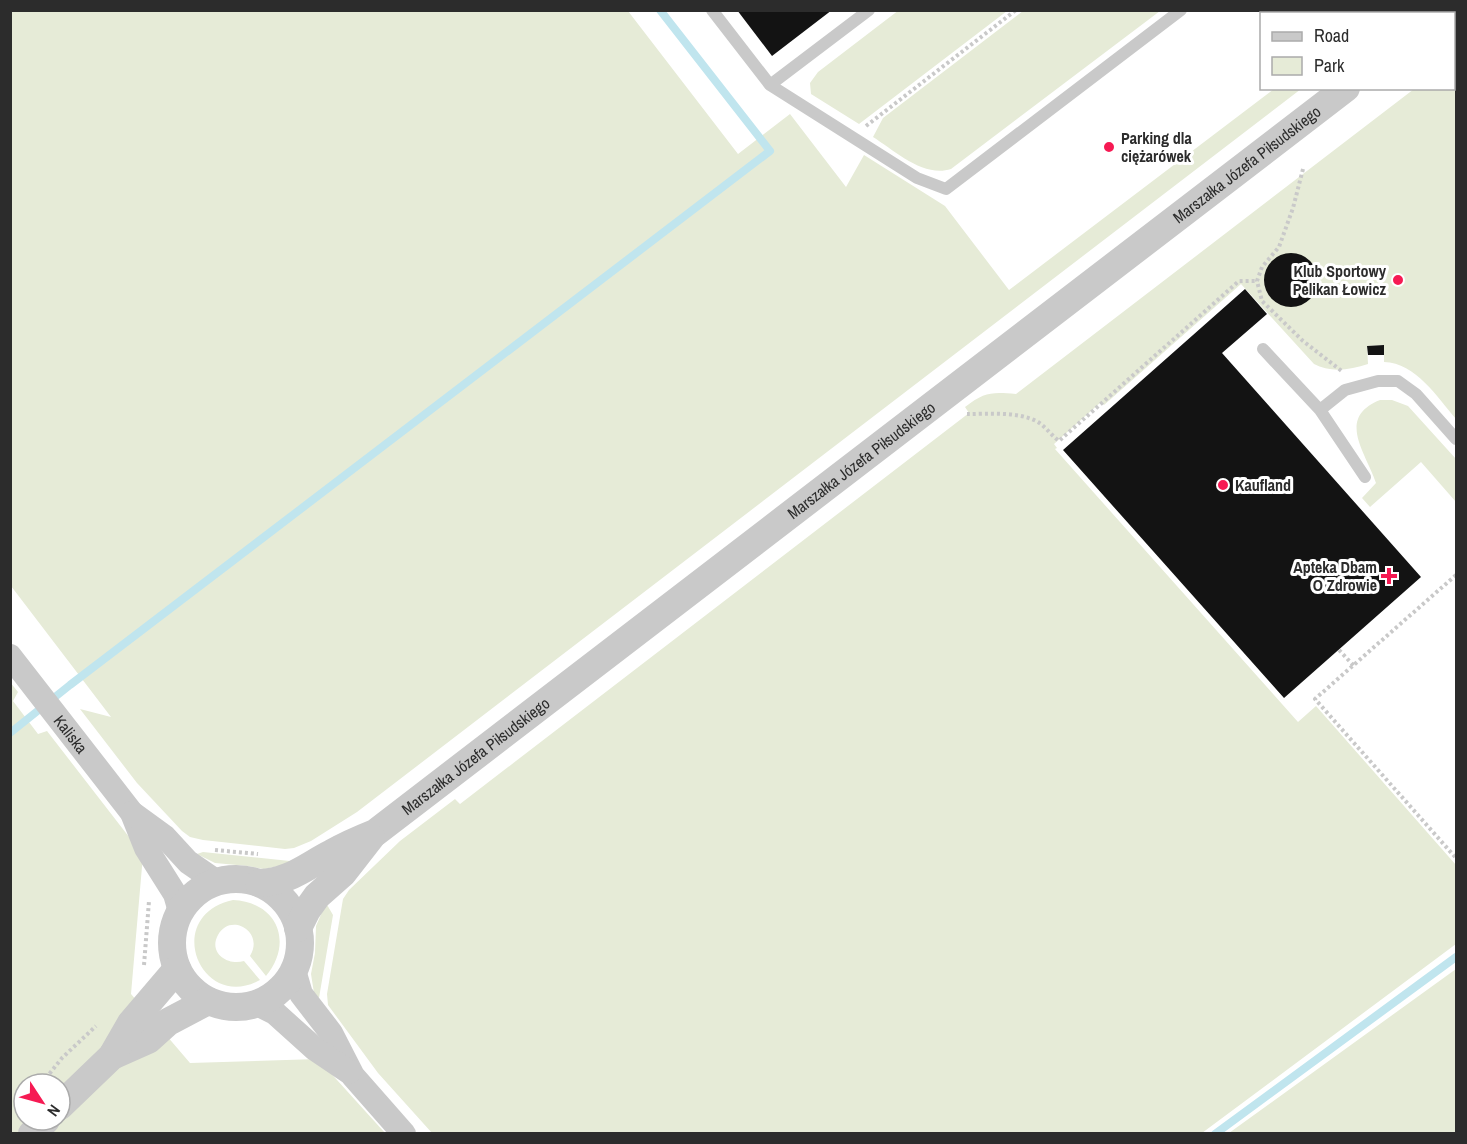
<svg xmlns="http://www.w3.org/2000/svg" width="1467" height="1144" font-family="'Archivo Narrow',sans-serif">
	<style>
		.green { fill: #e6ebd7; fill-rule: evenodd }
		.lines { fill: none; stroke-linecap: round; stroke-linejoin: round }
		.stream { stroke: #c0e5ee; stroke-width: 8 }
		.building { fill: #131313 }
		.path { stroke: #c9c9c9; stroke-width: 4; stroke-dasharray: 3 3; stroke-linecap: butt }
		.service { stroke: #c9c9c9; stroke-width: 12 }
		.minor { stroke: #c9c9c9; stroke-width: 24 }
		.tertiary { stroke: #c9c9c9; stroke-width: 28 }
		.poi-dot { fill: #f61a53; stroke: #fff; stroke-width: 2 }
		.labels { text-anchor: middle; dominant-baseline: central; stroke-width: 6; stroke-linejoin: round; paint-order: stroke }
		.poi-label { font-size: 16px; font-weight: bold; fill: #2c2c2c; stroke: #fff; text-anchor: start }
		.street-label { font-size: 16px; fill: #2c2c2c; stroke: #fff }
	</style>
	<rect width="100%" height="100%" fill="#fff"/>
	<!-- green -->
	<path class="green" d="M 11,10 L 628,11 L 738,154 L 790,114 L 846,187 L 864,155 L 945,206 L 1009,290 L 1274,89 L 1301,89 L 357,812 L 311,841 L 294,848 L 285,849 L 203,840 L 190,837 L 182,831 L 137,783 L 80,709 L 111,717 L 11,586 Z
		M 899,10 L 1007,11 L 859,124 L 811,94 L 810,83 L 818,72 Z
		M 1023,11 L 1160,11 L 951,169 C 924,178 895,151 873,137 L 883,118 Z
		M 1456,56 L 1456,419 C 1437,397 1416,363 1384,362 L 1384,345 L 1367,346 L 1368,364 C 1350,370 1330,373 1314,364 L 1241,284 L 1104,405 L 1101,402 L 1054,444 L 1057,448 L 1055,449 L 1298,722 L 1316,706 L 1456,865 L 1456,944 L 1202,1133 L 432,1133 L 378,1073 L 328,1005 L 327,994 L 343,899 L 349,890 L 400,841 L 455,799 L 460,804 L 969,413 L 965,407 C 985,392 991,392 1016,394 L 1414,89 L 1454,88 L 1454,59 Z
		M 1380,400 L 1392,400 L 1408,406 L 1456,459 L 1456,502 L 1421,462 L 1370,507 L 1362,498 L 1376,483 C 1367,454 1335,418 1380,400 Z
		M 10,682 L 18,692 L 13,701 L 38,734 L 47,731 L 143,855 L 131,994 L 190,1063 L 318,1059 L 385,1133 L 11,1133 ZM 24,1084 L 60,1084 L 60,1120 L 24,1120 Z
		M 203,852 L 290,861 L 293,863 L 264,869 L 248,866 L 215,863 L 197,854 Z
		M 233,900 C 277,902 294,942 266,976 L 250,956 C 265,931 230,912 218,935 C 208,953 228,966 244,961 L 260,980 C 201,1013 161,916 233,900 Z
		M 326,903 L 333,915 L 319,998 L 314,993 L 311,974 L 315,953 L 316,926 Z
		M 1456,969 L 1456,1133 L 1229,1133 Z"/>
	<g class="lines">
		<!-- stream -->
		<path class="stream" d="M 10,733 L 70,685 L 770,151 L 660,10
			M 1215,1134 L 1456,957"/>
	</g>
	<!-- building -->
	<path class="building" d="M 737,10 L 832,10 L 772,56 Z
		M1264 280a27 27 0 1 1 54 0a27 27 0 1 1-54 0Z
		M 1245,289 L 1267,314 L 1222,353 L 1421,577 L 1284,698 L 1063,450 Z
		M 1384,345 L 1384,355 L 1368,355 L 1367,346 Z"/>
	<g class="lines">
		<!-- path -->
		<path class="path" d="M 1409,14 L 1413,10
			M 866,126 L 1016,10
			M 1303,169 L 1293,208 L 1279,247 L 1262,267 L 1257,281 L 1262,301 L 1303,341 L 1343,372
			M 967,414 C 988,414 1018,411 1038,422 C 1046,427 1051,435 1059,441 L 1239,281 L 1257,281
			M 1456,575 L 1315,699 L 1456,858
			M 1339,650 L 1354,666
			M 215,850 L 258,854
			M 144,965 L 149,901
			M 42,1083 L 62,1058 L 96,1026"/>
		<!-- service -->
		<path class="service" d="M 712,10 L 770,85 L 869,10
			M 770,85 L 917,178 L 946,189 L 1181,10
			M 1263,349 L 1320,410 L 1345,390 L 1378,381 L 1398,381 L 1416,394 L 1456,439
			M 1320,410 L 1365,477"/>
		<!-- minor -->
		<g class="minor">
			<path id="s1" d="M 10,656 L 132,813 L 146,848 L 175,894 L 180,911"/>
			<path d="M 132,813 L 165,837 L 188,862 L 217,882"/>
			<path d="M 294,970 L 301,994 L 331,1033 L 353,1076 L 404,1134"/>
			<path d="M 257,1004 L 275,1013 L 315,1049 L 349,1072"/>
		</g>
		<!-- tertiary -->
		<g class="tertiary">
			<path d="M 1443,14 L 1447,10"/>
			<circle cx="236" cy="943" r="64"/>
			<path id="s2" d="M 259,883 C 290,882 306,866 332,853 C 346,845 360,839 375,833 L 1346,88"/>
			<path d="M 298,928 L 307,910 L 317,896 L 343,873 L 371,837"/>
			<path d="M 112,1056 L 148,1040 L 168,1022 L 208,1001"/>
			<path d="M 60,1106 L 112,1056 L 131,1023 L 177,969"/>
			<path d="M 32,1134 L 46,1120"/>
		</g>
	</g>
	<!-- markers -->
	<g class="poi-dot">
		<circle cx="1109" cy="147" r="6"/>
		<circle cx="1398" cy="280" r="6"/>
		<circle cx="1223" cy="485" r="6"/>
		<path d="M1386 567h6v6h6v6h-6v6h-6v-6h-6v-6h6z"/>
	</g>
	<g class="labels">
		<!-- poi labels -->
		<g class="poi-label">
			<text x="1121" y="138">Parking dla<tspan x="1121" dy="18">ciężarówek</tspan></text>
			<text x="1386" y="271" text-anchor="end">Klub Sportowy<tspan x="1386" dy="18">Pelikan Łowicz</tspan></text>
			<text x="1235" y="485">Kaufland</text>
			<text x="1377" y="567" text-anchor="end">Apteka Dbam<tspan x="1377" dy="18">O Zdrowie</tspan></text>
		</g>
		<!-- street labels -->
		<g class="street-label">
			<text stroke="none"><textPath href="#s2" startOffset="1226">Marszałka Józefa Piłsudskiego</textPath></text>
			<text stroke="none"><textPath href="#s2" startOffset="740">Marszałka Józefa Piłsudskiego</textPath></text>
			<text stroke="none"><textPath href="#s1" startOffset="99">Kaliska</textPath></text>
			<text stroke="none"><textPath href="#s2" startOffset="254">Marszałka Józefa Piłsudskiego</textPath></text>
		</g>
	</g>
	<!-- border -->
	<rect width="1467" height="1144" fill="none" stroke="#2c2c2c" stroke-width="24"/>
	<!-- legend -->
	<rect x="1260" y="12" width="195" height="78" fill="#ffffff" stroke="#ababab" stroke-width="1.5"/>
	<rect x="1272" y="32" width="30" height="9" fill="#c9c9c9" stroke="#ababab" stroke-width="1.5"/>
	<text x="1314" y="42" font-size="18" fill="#2c2c2c">Road</text>
	<rect x="1272" y="57" width="30" height="18" fill="#e6ebd7" stroke="#ababab" stroke-width="1.5"/>
	<text x="1314" y="72" font-size="18" fill="#2c2c2c">Park</text>
	<!-- north arrow -->
	<g transform="translate(42 1102) rotate(126)"><circle r="28" fill="#ffffff" stroke="#ababab" stroke-width="1.5"/>
	<path d="M0-4.5L10 22L0 15L-10 22Z" fill="#f61a53"/>
	<text y="-9" font-size="16" font-weight="bold" text-anchor="middle" fill="#2c2c2c">N</text>
	</g>
</svg>
